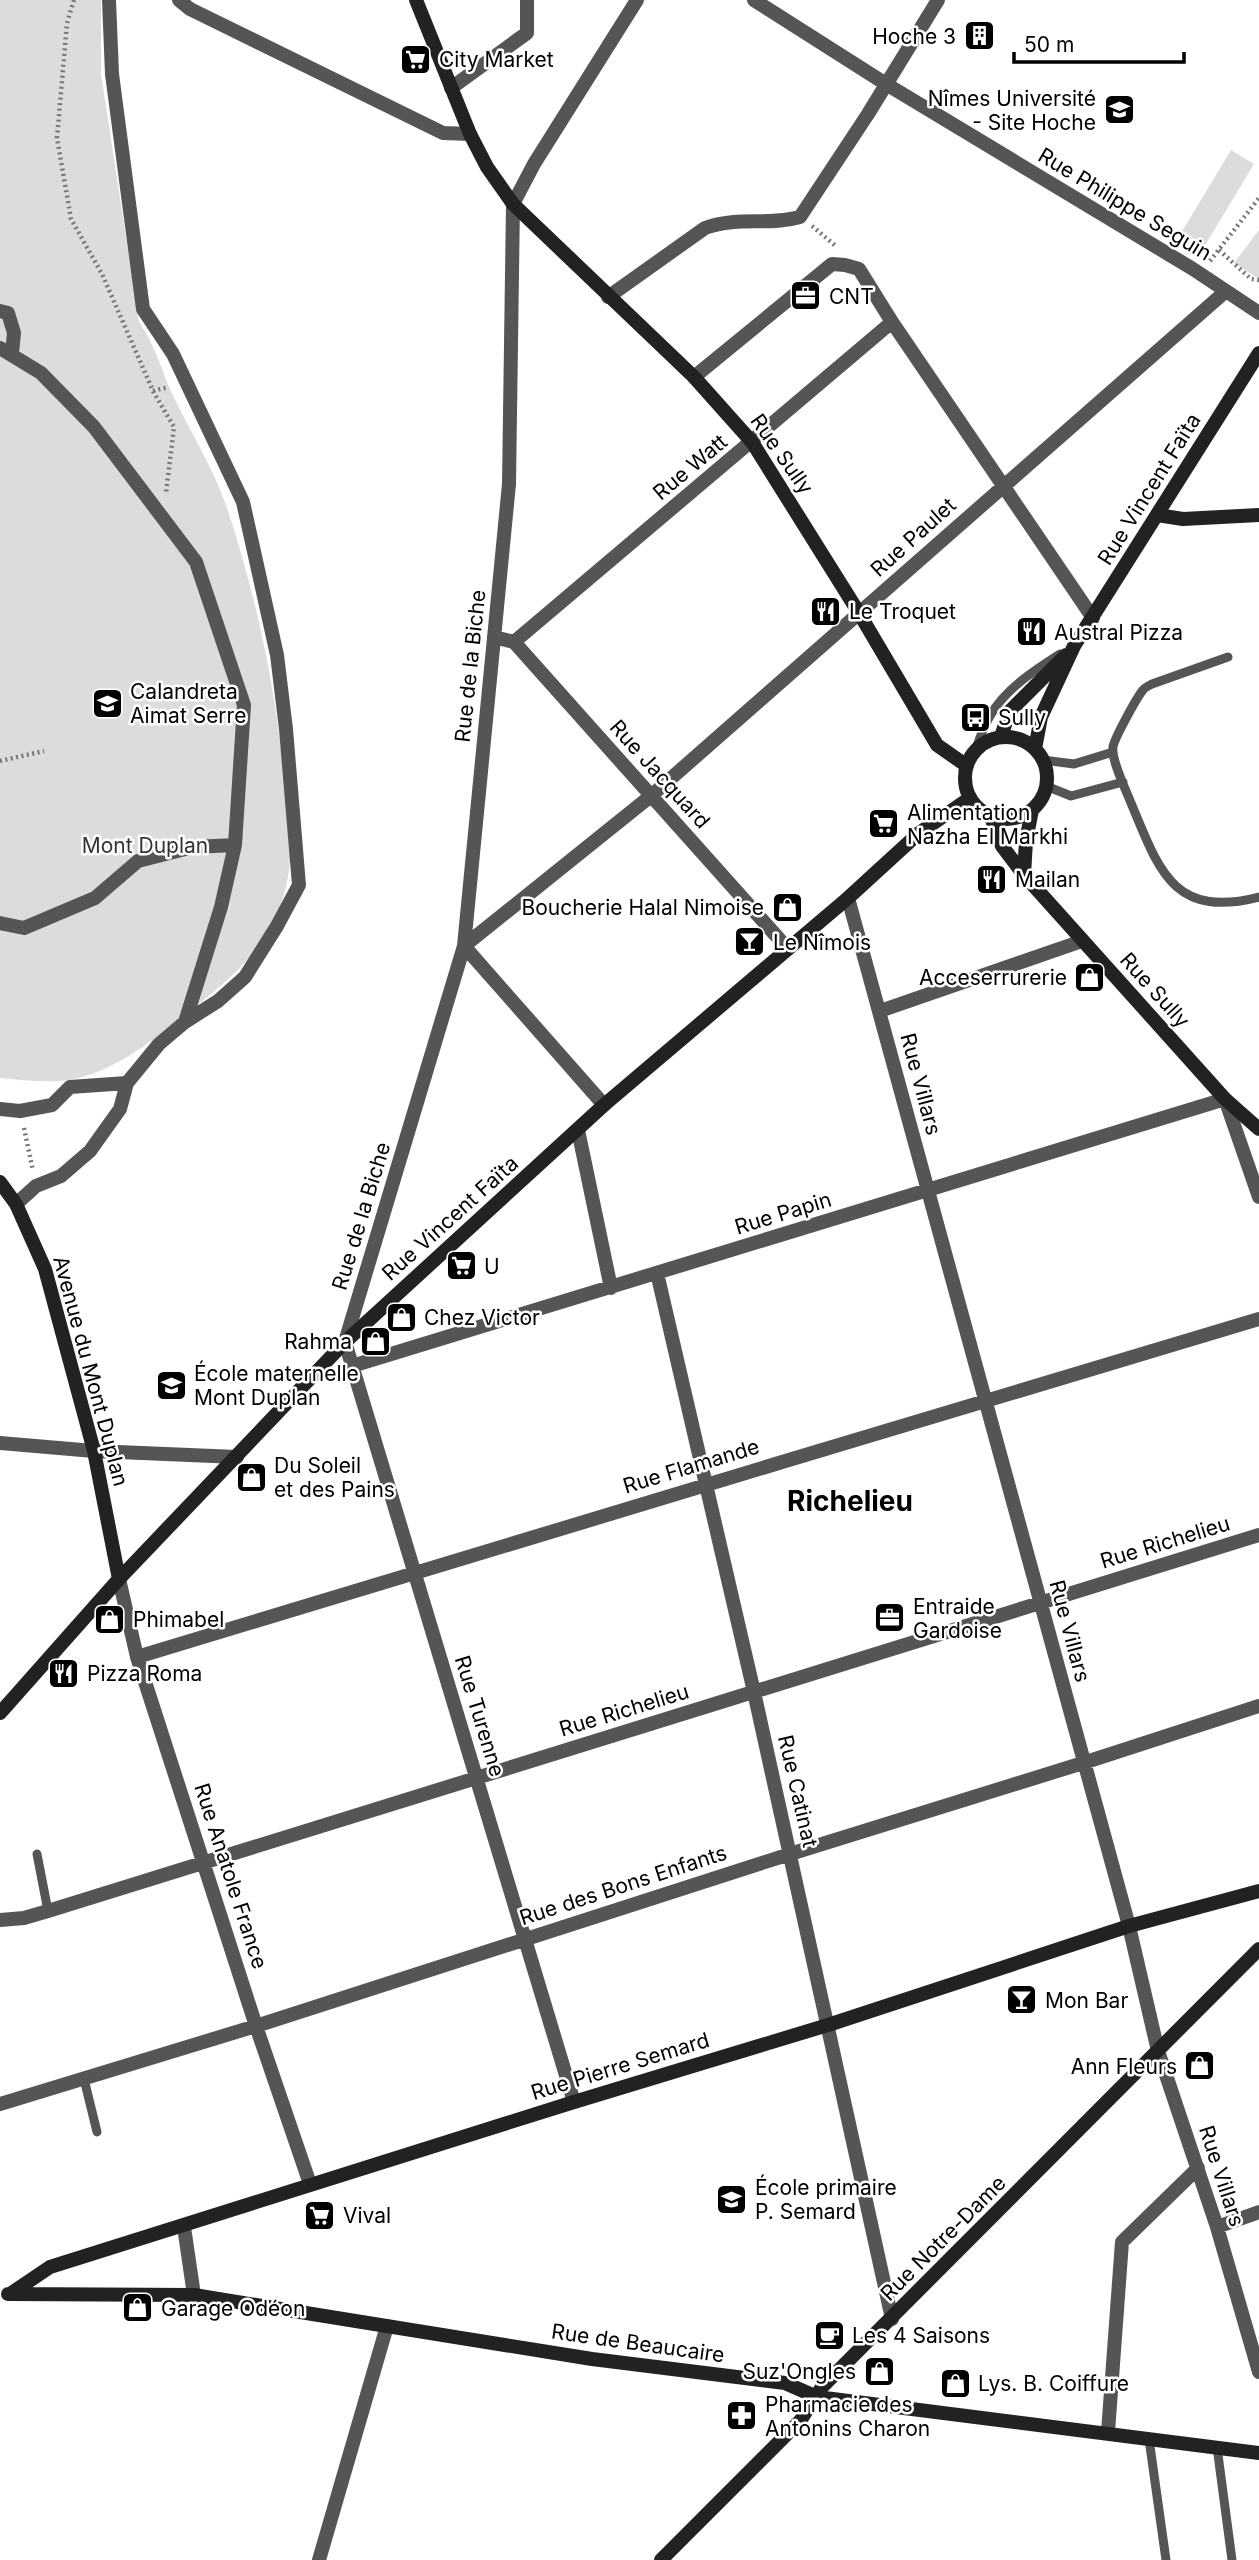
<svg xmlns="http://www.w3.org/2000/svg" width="1259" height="2560" font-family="Inter,sans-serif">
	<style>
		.green { fill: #dcdcdc }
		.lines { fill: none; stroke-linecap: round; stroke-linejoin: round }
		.path { stroke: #777; stroke-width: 4.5; stroke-dasharray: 2 3.5; stroke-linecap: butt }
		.lane { stroke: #555; stroke-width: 9 }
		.street { stroke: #555; stroke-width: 14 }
		.secondary { stroke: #222; stroke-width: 14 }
		.labels { text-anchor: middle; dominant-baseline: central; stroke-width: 5; stroke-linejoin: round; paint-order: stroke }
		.poi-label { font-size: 21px; fill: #000; stroke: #fff; text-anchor: start }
		.street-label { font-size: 21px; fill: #000; stroke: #fff }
		.park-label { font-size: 21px; fill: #333; stroke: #fff }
		.district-label { font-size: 28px; font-weight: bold; fill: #000; stroke: #fff }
	</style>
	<rect width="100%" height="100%" fill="#fff"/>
	<!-- green -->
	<path class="green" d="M 0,0 L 101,0 L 101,74 L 139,322 C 154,343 160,366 170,389 C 188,428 213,467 227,508 C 256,595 275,685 284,777 C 287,813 295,850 286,887 C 270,951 227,981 179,1020 C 147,1045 110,1073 69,1080 C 46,1083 22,1080 0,1078 Z
		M 1231,150 L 1254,164 L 1204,247 L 1181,233 Z
		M 1259,230 L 1259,279 L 1234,263 Z"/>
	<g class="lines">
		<!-- path -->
		<path class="path" d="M 74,0 L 67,23 L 57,138 L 71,219 L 102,274 L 153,391 L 174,427 L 166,493
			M 812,226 L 837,247
			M 1219,250 L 1251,279 L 1259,280
			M 1210,261 L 1259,198
			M 153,391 L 169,387
			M 0,761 L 44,751
			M 24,1128 L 33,1171"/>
		<!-- lane -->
		<path class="lane" d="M 1228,657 L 1152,684 C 1150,685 1144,688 1143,690 C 1137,697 1114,739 1113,747 C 1111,760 1126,790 1131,803 C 1159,870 1173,919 1259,897
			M 975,752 C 979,740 983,727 990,716 C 1005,689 1035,670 1060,654
			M 1043,760 L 1074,764 L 1113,752
			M 1046,786 L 1071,796 L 1123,782
			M 37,1854 L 48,1911
			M 84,2079 L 97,2132
			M 1149,2439 L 1166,2560
			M 1217,2447 L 1232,2560"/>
		<!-- street -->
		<path class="street" d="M 179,0 L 190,9 L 443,133 L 470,134
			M 754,0 L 886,84 L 1193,269 L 1259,313
			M 451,88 L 527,33 L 527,0
			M 608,297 L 705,228 C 739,216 769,226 800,217 L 868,114 L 938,0
			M 0,311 L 8,313 L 14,333 L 12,353
			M 0,348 L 41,373 L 94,427 L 196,562 L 244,705 L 235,845
			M 694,377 L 832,264 L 845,265 L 859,269 L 892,322 L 1093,618
			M 494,637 L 514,642 L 788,949
			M 514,642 L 892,322
			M 848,898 L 1129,1926 L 1158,2051 L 1217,2227 L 1259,2372
			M 0,923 L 24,928 L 95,898 L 138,861 L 193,847 L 235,845 L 221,907 L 185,1022
			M 880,1011 L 1082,941
			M 604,1105 L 464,946 L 652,795 L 1226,291
			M 0,1109 L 20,1111 L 52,1105 L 70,1087 L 127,1083
			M 578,1130 L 611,1288
			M 16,1204 L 36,1186 L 61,1176 L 90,1151 L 120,1109 L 127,1083 L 159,1044 L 185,1022 L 218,1001 L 245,977 L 277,926 L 299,885 L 286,729 L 277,655 L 243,502 L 173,354 L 143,309 L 112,74 L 109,0
			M 657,1273 L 754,1692 L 892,2319
			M 352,1366 L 1225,1099 L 1259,1197
			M 0,1443 L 94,1451 L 237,1457
			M 119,1579 L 137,1657 L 256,2026 L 310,2184
			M 137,1657 C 512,1546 884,1429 1259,1319
			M 0,1920 L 24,1918 L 48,1911 L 1259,1535
			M 574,2102 L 345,1342 L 464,946 L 509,484 L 513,204 L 534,164 L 637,0
			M 0,2104 L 256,2026 L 790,1854 L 1083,1763 L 1259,1706
			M 184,2227 L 194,2295
			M 1217,2227 L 1259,2212
			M 1108,2432 L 1122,2242 L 1198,2168
			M 319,2560 L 387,2326"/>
		<!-- secondary -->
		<path class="secondary" d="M 416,0 L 470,134 L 487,167 L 513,204 L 694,377 L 752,442 L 859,613 L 937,745 L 967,766
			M 1157,515 L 1183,519 L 1259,515
			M 1001,737 L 1009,712 L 1066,655
			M965 778a41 41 0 1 1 82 0a41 41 0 1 1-82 0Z
			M 1035,749 L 1041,717 L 1074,646 L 1259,353
			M 990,815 L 1002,846 L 1024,875 L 1225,1099 L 1259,1129
			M 1024,875 L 1026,841 L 1032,810
			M 0,1182 L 16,1204 L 45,1269 L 94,1451 L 119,1579
			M 0,1713 L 119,1579 L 345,1342 L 604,1105 L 848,898 L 919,833 L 970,798
			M 8,2294 L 194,2295 L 592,2359 L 785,2383 L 817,2397 L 1259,2453
			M 10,2294 L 50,2267 L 574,2102 L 828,2025 L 1129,1926 L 1259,1891
			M 661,2560 L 800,2421 L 822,2387 L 1259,1949"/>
	</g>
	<!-- icons -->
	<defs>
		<symbol id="building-square" viewBox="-11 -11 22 22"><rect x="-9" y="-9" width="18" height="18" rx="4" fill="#000" stroke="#fff"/><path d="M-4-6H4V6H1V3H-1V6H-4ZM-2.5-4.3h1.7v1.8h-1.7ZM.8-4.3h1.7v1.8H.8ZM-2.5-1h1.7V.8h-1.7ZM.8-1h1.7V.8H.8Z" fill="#fff"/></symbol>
		<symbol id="supermarket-square" viewBox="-11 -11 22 22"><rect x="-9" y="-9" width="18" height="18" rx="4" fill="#000" stroke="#fff"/><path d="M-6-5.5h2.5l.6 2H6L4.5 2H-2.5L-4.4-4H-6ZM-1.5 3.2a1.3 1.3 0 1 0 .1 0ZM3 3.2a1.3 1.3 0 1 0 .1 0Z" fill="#fff"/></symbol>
		<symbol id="university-square" viewBox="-11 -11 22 22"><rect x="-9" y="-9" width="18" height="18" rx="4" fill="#000" stroke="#fff"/><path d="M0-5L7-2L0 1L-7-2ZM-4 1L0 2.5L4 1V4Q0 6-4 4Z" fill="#fff"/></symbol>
		<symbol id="office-square" viewBox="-11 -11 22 22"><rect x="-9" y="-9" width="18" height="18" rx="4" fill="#000" stroke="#fff"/><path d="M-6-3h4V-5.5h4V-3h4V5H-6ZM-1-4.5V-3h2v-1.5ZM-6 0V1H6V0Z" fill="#fff"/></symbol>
		<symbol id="restaurant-square" viewBox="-11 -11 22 22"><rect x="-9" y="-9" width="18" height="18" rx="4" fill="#000" stroke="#fff"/><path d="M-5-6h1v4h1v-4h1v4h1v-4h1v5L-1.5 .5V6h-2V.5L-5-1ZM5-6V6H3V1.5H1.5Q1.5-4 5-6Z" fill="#fff"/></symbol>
		<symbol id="school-square" viewBox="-11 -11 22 22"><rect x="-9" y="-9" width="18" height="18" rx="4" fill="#000" stroke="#fff"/><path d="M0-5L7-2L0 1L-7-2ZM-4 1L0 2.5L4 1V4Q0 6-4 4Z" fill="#fff"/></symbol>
		<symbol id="bus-square" viewBox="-11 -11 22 22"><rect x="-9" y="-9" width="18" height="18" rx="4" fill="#000" stroke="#fff"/><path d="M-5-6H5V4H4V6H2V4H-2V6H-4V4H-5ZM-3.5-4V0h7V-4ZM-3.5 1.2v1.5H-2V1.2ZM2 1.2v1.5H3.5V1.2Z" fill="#fff"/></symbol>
		<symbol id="shop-square" viewBox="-11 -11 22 22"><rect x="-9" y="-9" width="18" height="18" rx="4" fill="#000" stroke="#fff"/><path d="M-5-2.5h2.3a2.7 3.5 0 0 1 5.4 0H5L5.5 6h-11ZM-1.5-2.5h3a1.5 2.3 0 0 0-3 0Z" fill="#fff"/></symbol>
		<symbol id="bar-square" viewBox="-11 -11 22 22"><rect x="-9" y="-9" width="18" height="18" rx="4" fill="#000" stroke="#fff"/><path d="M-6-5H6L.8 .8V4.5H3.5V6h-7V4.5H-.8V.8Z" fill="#fff"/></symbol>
		<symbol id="cafe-square" viewBox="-11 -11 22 22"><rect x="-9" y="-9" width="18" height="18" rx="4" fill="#000" stroke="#fff"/><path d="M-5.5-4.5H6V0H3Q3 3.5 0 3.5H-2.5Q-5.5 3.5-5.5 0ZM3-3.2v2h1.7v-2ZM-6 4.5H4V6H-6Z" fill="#fff"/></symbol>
		<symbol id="pharmacy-square" viewBox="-11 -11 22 22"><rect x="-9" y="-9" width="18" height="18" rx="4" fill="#000" stroke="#fff"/><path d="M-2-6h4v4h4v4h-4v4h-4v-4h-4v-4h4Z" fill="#fff"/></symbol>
	</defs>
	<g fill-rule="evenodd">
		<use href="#building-square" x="962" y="18" width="35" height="35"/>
		<use href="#supermarket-square" x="398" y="42" width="35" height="35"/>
		<use href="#university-square" x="1102" y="92" width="35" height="35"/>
		<use href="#office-square" x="788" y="278" width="35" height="35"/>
		<use href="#restaurant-square" x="808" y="594" width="35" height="35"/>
		<use href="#restaurant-square" x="1014" y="614" width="35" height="35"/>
		<use href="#school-square" x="90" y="686" width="35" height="35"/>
		<use href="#bus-square" x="958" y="700" width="35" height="35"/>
		<use href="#supermarket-square" x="866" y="806" width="35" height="35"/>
		<use href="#restaurant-square" x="974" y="862" width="35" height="35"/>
		<use href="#shop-square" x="770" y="890" width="35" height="35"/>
		<use href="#bar-square" x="732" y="924" width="35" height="35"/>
		<use href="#shop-square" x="1072" y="960" width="35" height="35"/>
		<use href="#supermarket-square" x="444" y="1248" width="35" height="35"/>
		<use href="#shop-square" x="384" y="1300" width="35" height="35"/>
		<use href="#shop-square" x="358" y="1324" width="35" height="35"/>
		<use href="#school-square" x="154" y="1368" width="35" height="35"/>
		<use href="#shop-square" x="234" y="1460" width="35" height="35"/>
		<use href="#office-square" x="872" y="1600" width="35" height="35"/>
		<use href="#shop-square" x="92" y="1602" width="35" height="35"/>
		<use href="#restaurant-square" x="46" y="1656" width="35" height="35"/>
		<use href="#bar-square" x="1004" y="1982" width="35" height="35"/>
		<use href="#shop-square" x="1182" y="2048" width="35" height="35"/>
		<use href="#school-square" x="714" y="2182" width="35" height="35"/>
		<use href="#supermarket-square" x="302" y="2198" width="35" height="35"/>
		<use href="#shop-square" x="120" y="2290" width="35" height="35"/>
		<use href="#cafe-square" x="812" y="2318" width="35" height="35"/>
		<use href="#shop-square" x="862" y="2354" width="35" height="35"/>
		<use href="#shop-square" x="938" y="2366" width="35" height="35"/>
		<use href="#pharmacy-square" x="724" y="2398" width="35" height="35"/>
	</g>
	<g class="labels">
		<!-- poi labels -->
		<g class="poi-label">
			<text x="956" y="36" text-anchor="end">Hoche 3</text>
			<text x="439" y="59">City Market</text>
			<text x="1096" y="98" text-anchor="end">Nîmes Université<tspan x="1096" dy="24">- Site Hoche</tspan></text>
			<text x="829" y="296">CNT</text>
			<text x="849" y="611">Le Troquet</text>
			<text x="1054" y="632">Austral Pizza</text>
			<text x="130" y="691">Calandreta<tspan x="130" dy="24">Aimat Serre</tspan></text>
			<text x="998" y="717">Sully</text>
			<text x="907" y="812">Alimentation<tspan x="907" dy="24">Nazha El Markhi</tspan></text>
			<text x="1015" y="879">Mailan</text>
			<text x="764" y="907" text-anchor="end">Boucherie Halal Nimoise</text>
			<text x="773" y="942">Le Nîmois</text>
			<text x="1067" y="977" text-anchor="end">Acceserrurerie</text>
			<text x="484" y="1266">U</text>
			<text x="424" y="1317">Chez Victor</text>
			<text x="352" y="1341" text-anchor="end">Rahma</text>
			<text x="194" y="1373">École maternelle<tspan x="194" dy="24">Mont Duplan</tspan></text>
			<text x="274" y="1465">Du Soleil<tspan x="274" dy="24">et des Pains</tspan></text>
			<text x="913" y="1606">Entraide<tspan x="913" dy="24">Gardoise</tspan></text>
			<text x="133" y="1619">Phimabel</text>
			<text x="87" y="1673">Pizza Roma</text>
			<text x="1045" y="2000">Mon Bar</text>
			<text x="1177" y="2066" text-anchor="end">Ann Fleurs</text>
			<text x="755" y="2187">École primaire<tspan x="755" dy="24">P. Semard</tspan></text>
			<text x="343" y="2215">Vival</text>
			<text x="161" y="2308">Garage Odéon</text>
			<text x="852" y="2335">Les 4 Saisons</text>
			<text x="856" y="2371" text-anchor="end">Suz'Ongles</text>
			<text x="978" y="2383">Lys. B. Coiffure</text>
			<text x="765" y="2404">Pharmacie des<tspan x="765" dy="24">Antonins Charon</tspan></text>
		</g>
		<!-- street labels -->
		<g class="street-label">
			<text transform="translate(1125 204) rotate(31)">Rue Philippe Seguin</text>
			<text transform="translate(782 454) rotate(55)">Rue Sully</text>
			<text transform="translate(690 467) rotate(-40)">Rue Watt</text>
			<text transform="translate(1149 489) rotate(-58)">Rue Vincent Faïta</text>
			<text transform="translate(913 537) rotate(-42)">Rue Paulet</text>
			<text transform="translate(470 666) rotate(-84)">Rue de la Biche</text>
			<text transform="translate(660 774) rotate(48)">Rue Jacquard</text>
			<text transform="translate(1155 990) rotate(48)">Rue Sully</text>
			<text transform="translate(921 1084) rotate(75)">Rue Villars</text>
			<text transform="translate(783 1213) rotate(-17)">Rue Papin</text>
			<text transform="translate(361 1216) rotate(-73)">Rue de la Biche</text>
			<text transform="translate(450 1218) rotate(-42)">Rue Vincent Faïta</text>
			<text transform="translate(91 1371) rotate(75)">Avenue du Mont Duplan</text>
			<text transform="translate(691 1466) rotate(-17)">Rue Flamande</text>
			<text transform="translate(1165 1542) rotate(-17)">Rue Richelieu</text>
			<text transform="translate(1070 1631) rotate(75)">Rue Villars</text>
			<text transform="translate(624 1710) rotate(-17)">Rue Richelieu</text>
			<text transform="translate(480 1716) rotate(73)">Rue Turenne</text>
			<text transform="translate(798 1791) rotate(77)">Rue Catinat</text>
			<text transform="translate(231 1876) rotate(72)">Rue Anatole France</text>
			<text transform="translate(623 1885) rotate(-18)">Rue des Bons Enfants</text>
			<text transform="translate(620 2066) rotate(-17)">Rue Pierre Semard</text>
			<text transform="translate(1222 2176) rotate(72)">Rue Villars</text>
			<text transform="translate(943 2238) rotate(-45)">Rue Notre-Dame</text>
			<text transform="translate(638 2343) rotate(8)">Rue de Beaucaire</text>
		</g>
		<!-- park labels -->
		<g class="park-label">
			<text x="145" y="845">Mont Duplan</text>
		</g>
		<!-- district labels -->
		<g class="district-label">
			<text x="850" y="1501">Richelieu</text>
		</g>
	</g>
	<!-- scale -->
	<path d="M1014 52v10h170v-10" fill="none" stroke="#000000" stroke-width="3.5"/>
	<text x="1024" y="52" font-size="21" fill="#000000" stroke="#ffffff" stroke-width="5" paint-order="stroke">50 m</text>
</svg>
